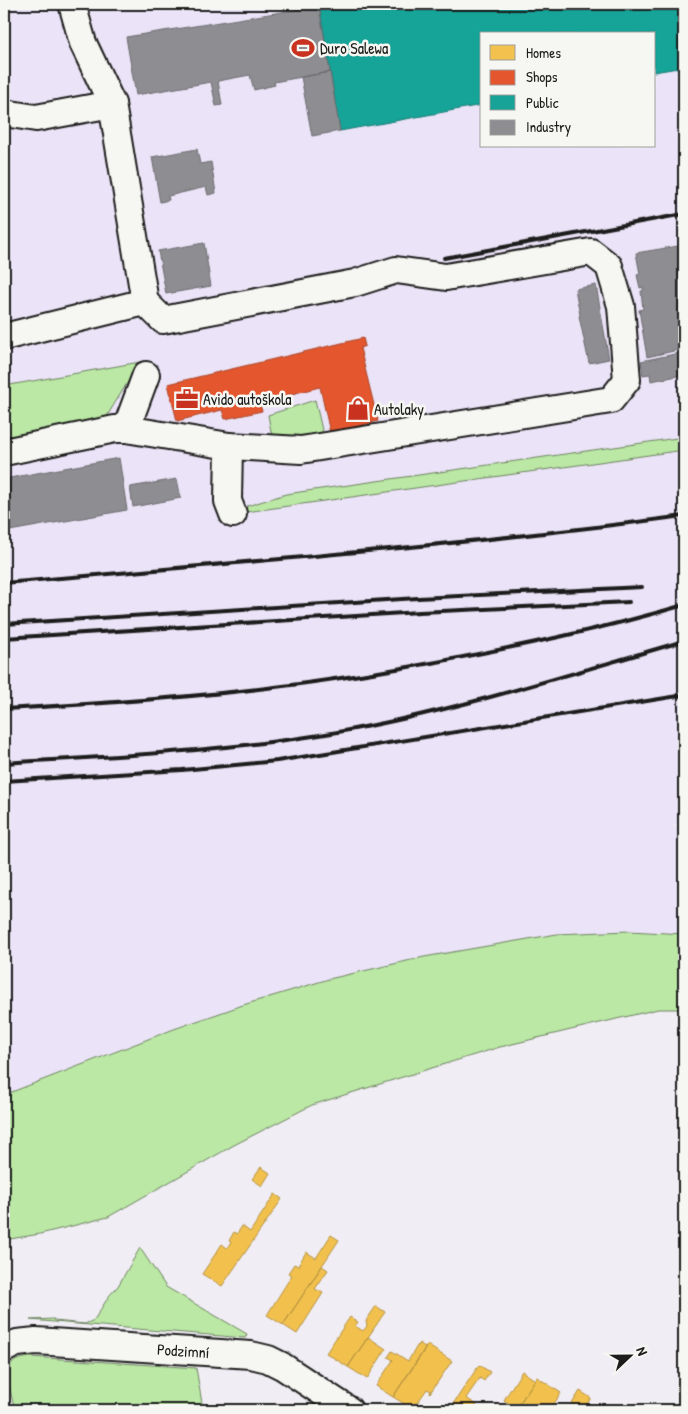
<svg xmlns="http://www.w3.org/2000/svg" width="688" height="1414" font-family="'Patrick Hand',sans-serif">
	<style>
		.built { fill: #ebe3f7; fill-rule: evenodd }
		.green { fill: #bbe8a5; stroke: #6c8260 }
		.homes { fill: #f2c14e; stroke: #b2903f }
		.shops { fill: #e4572e; stroke: #a84529 }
		.public { fill: #17a398; stroke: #187a73 }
		.industry { fill: #8d8d92; stroke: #6b6b6f }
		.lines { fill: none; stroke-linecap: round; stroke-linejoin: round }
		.minor-casing { stroke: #1c1c1c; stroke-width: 30 }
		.minor { stroke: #f6f6f2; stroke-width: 26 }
		.rail { stroke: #1c1c1c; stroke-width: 4 }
		.labels { text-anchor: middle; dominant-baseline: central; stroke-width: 5; stroke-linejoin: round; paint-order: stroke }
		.poi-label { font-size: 16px; fill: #1c1c1c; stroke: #f6f6f2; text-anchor: start }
		.street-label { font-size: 16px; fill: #1c1c1c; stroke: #f6f6f2 }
	</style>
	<rect width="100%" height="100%" fill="#f1edf4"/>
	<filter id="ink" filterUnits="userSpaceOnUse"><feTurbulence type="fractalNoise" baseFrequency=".02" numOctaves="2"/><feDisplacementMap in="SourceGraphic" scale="10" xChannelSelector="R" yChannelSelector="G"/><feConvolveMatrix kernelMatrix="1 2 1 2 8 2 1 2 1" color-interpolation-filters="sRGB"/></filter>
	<g filter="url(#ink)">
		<!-- built -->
		<path class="built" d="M 4,4 L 684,4 L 684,823 L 671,825 L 684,828 L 684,934 L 629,931 L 557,934 L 424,957 L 243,1005 L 174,1029 L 4,1095 ZM 482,34 L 654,34 L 654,146 L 482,146 Z"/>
		<!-- green -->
		<path class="green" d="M 140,362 L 107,416 L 100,423 L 4,441 L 4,386 Z
			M 315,400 L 323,434 L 297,437 L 272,437 L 268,415 Z
			M 684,437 L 684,450 L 246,512 L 247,506 L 286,494 Z
			M 629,931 L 684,934 L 684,1009 L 658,1009 L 500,1047 L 312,1105 L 234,1145 L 108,1217 L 40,1234 L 4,1240 L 4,1095 L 174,1029 L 243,1005 L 329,979 L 424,957 L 557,934 Z
			M 140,1248 L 166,1287 L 247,1334 L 245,1338 L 30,1320 L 54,1319 L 54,1321 L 85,1324 L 94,1320 L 109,1296 L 118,1286 Z
			M 31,1357 L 196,1368 L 203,1409 L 200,1410 L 15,1410 C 13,1401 4,1373 9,1366 C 14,1359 24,1358 31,1357 Z"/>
		<!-- homes -->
		<path class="homes" d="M 261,1167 L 270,1173 L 262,1186 L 252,1179 Z
			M 275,1194 L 282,1199 L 222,1286 L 202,1274 L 222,1244 L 227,1248 L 231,1242 L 229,1241 L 230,1239 L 234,1232 L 237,1234 L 242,1226 L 250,1232 Z
			M 331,1235 L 339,1240 L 283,1325 L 267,1315 L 292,1275 L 288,1273 L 294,1264 L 298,1266 L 306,1252 L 316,1258 Z
			M 322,1266 L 328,1270 L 315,1289 L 323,1293 L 297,1334 L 283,1325 Z
			M 376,1306 L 385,1312 L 348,1367 L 326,1353 L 350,1317 L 358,1322 L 355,1326 L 363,1331 L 367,1326 L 366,1321 Z
			M 368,1337 L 386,1349 L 367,1379 L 348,1367 Z
			M 419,1343 L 426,1348 L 393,1397 L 376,1386 L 393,1360 L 388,1357 L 392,1351 L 408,1361 Z
			M 427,1345 L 452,1361 L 430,1393 L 431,1391 L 427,1389 L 413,1409 L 393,1397 Z
			M 479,1365 L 490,1372 L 484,1381 L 480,1378 L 466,1398 L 477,1405 L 473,1410 L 449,1410 Z
			M 522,1371 L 535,1380 L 515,1410 L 504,1410 L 508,1403 L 504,1400 Z
			M 537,1377 L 561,1393 L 550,1410 L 519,1410 L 516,1409 Z
			M 580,1391 L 591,1398 L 583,1410 L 568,1410 Z"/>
		<!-- shops -->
		<path class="shops" d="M 363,338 L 365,346 L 360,348 L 378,421 L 330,433 L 320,387 L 259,402 L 262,411 L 225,419 L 222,410 L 177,421 L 168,384 Z"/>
		<!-- public -->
		<path class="public" d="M 319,4 L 684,4 L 684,67 L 654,72 L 654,34 L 482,34 L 482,105 L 340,131 Z"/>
		<!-- industry -->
		<path class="industry" d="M 319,6 L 330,72 L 274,82 L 275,85 L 254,90 L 250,75 L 218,81 L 222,105 L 216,106 L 211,82 L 136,95 L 126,37 Z
			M 330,72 L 340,131 L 312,136 L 301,77 Z
			M 197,149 L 200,164 L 211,162 L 216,193 L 208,195 L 206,187 L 168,196 L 169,200 L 160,202 L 152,157 Z
			M 204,243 L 211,286 L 166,294 L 158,251 Z
			M 684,245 L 684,347 L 678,348 L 678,350 L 647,357 L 639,310 L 643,309 L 641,291 L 643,291 L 643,287 L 640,288 L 637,275 L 640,274 L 636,253 Z
			M 596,285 L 609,359 L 589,363 L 579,316 L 580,315 L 575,289 Z
			M 680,353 L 683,375 L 651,381 L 650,374 L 643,375 L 641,361 Z
			M 119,458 L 127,510 L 4,532 L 4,479 Z
			M 177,479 L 181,498 L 133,507 L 130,487 Z"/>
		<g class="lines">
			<defs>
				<g id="minor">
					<path d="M 4,113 L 36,118 L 112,104"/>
					<path d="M 4,337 L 145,302"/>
					<path d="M 126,429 L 146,375"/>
					<path d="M 229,446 L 228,501 L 233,514"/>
					<path d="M 4,452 L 115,429 L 126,429 L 229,446 L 301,450 L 611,400 L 627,380 L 621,306 L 609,266 L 591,252 L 446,277 L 396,270 L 355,283 L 163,320 L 145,302 L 112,104 L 83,43 L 72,4"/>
					<path id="s1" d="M 4,1349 L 17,1343 L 36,1341 L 251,1355 L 268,1359 L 282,1366 L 349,1410"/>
				</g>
			</defs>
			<!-- minor casing -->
			<use href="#minor" class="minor-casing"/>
			<!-- minor -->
			<use href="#minor" class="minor"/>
			<!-- rail -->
			<path class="rail" d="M 444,258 L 684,214
				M 4,583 C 231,563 458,546 684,516
				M 4,624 L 418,598 L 642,587
				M 4,638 L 420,612 L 629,602
				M 4,709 C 97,704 191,698 283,686 C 335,680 386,671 437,662 C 520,646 603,629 684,605
				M 4,763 C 115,756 228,751 338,732 C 456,711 569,674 684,641
				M 4,781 L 182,770 L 277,761 L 684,695"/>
		</g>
	</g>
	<!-- icons -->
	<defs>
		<symbol id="stadium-bare" viewBox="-9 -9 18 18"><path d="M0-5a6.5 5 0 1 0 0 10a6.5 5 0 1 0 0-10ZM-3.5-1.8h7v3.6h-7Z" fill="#c8321e" stroke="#f6f6f2" stroke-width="2.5" paint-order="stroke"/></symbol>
		<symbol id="office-bare" viewBox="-9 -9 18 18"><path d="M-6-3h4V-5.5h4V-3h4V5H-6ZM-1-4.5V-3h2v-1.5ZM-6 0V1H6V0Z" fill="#c8321e" stroke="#f6f6f2" stroke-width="2.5" paint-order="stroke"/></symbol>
		<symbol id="shop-bare" viewBox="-9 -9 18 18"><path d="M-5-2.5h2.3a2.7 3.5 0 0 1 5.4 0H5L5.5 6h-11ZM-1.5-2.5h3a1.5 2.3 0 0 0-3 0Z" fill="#c8321e" stroke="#f6f6f2" stroke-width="2.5" paint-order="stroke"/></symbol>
	</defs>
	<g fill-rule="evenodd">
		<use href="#stadium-bare" x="287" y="32" width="32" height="32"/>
		<use href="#office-bare" x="171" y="383" width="32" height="32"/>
		<use href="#shop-bare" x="342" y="393" width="32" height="32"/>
	</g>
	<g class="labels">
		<!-- poi labels -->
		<g class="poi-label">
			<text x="320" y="48">Duro Salewa</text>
			<text x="203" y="399">Avido autoškola</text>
			<text x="374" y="409">Autolaky</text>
		</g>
		<!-- street labels -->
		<g class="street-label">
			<text stroke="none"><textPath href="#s1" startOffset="181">Podzimní</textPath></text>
		</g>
	</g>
	<!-- margin -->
	<rect width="688" height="1414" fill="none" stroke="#f6f6f2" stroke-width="20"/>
	<rect x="10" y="10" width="668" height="1394" fill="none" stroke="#1c1c1c" stroke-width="2" filter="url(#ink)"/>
	<!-- legend -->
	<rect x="480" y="32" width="175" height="115" fill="#f6f6f2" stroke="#9f9f9c"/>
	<rect x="490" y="45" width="25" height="15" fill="#f2c14e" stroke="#9f9f9c"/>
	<text x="526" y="58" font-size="15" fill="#1c1c1c">Homes</text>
	<rect x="490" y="70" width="25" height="15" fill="#e4572e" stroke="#9f9f9c"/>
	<text x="526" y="82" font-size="15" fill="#1c1c1c">Shops</text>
	<rect x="490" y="95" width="25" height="15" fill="#17a398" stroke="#9f9f9c"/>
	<text x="526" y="108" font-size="15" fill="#1c1c1c">Public</text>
	<rect x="490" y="120" width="25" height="15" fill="#8d8d92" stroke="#9f9f9c"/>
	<text x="526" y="132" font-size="15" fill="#1c1c1c">Industry</text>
	<!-- north arrow -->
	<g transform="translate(630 1356) rotate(68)" stroke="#f6f6f2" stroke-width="4" paint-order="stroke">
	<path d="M0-4L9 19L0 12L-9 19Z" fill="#1c1c1c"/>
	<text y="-8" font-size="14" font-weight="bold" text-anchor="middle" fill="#1c1c1c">N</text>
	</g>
</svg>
